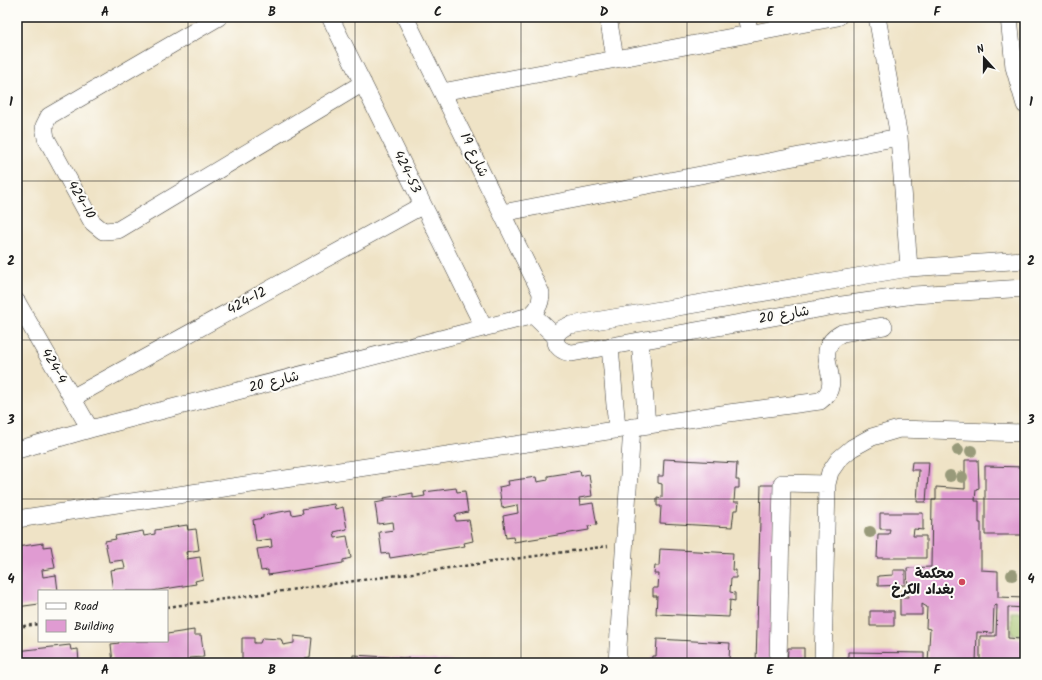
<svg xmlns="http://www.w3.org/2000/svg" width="1042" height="680" font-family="Kalam,'Playpen Sans Arabic',sans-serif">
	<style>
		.green { fill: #a1c069; stroke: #5e6e42 }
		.building { fill: #e09bd2 }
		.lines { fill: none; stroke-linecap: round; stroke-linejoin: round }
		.minor-casing { stroke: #3c3a36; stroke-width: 18 }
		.path { stroke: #3c3a36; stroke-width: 2.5; stroke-dasharray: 3 3; stroke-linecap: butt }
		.minor { stroke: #fff; stroke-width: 17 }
		.tree { fill: #989a7a }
		.grid { fill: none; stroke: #1c1c1c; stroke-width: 1; stroke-opacity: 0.55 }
		.poi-dot { fill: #d1495b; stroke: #fdfcf7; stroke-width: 1.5 }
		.labels { text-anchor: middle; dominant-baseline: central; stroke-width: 4; stroke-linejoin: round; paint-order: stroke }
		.street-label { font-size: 14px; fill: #1c1c1c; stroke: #fdfcf7 }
		.poi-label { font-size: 14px; font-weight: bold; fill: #1c1c1c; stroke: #fdfcf7; text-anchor: end }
		.neatline { fill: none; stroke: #1c1c1c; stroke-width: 1.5 }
		.grid-label { font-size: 13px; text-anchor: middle; font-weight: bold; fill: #1c1c1c }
	</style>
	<rect width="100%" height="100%" fill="#fdfcf7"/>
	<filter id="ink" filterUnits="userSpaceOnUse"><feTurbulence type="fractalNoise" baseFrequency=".025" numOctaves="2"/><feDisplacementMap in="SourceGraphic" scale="8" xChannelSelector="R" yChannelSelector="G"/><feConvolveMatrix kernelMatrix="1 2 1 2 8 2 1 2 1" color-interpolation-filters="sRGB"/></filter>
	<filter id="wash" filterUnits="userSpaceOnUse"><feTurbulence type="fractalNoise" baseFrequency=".012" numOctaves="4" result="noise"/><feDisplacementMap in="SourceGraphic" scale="16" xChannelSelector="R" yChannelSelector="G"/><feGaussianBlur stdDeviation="0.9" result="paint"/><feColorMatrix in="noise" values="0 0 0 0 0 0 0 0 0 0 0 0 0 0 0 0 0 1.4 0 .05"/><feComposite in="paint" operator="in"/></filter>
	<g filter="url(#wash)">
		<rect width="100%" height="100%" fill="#efe3c6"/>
		<!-- green -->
		<path class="green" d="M 1011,612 L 1025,612 L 1025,635 L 1012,635 Z"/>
		<g id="blocks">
			<!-- building -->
			<path class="building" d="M 664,459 L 737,463 L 736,480 L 739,480 L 739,488 L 735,488 L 734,502 L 739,502 L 738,510 L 734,510 L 732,527 L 660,523 L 661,506 L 657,506 L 657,497 L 662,498 L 662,484 L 658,483 L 658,476 L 663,476 Z
				M 965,460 L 978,460 L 979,488 L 976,489 L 975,501 L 979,501 L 979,523 L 981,523 L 981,570 L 998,571 L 998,597 L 1025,598 L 1025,608 L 1008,607 L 1008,638 L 1021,639 L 1021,663 L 980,663 L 980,636 L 996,636 L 997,605 L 994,606 L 993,633 L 977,632 L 976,663 L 928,663 L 930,629 L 926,628 L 927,607 L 922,604 L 922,615 L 900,615 L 900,597 L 908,597 L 907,568 L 931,567 L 932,500 L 936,500 L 936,487 L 965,489 Z
				M 912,462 L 929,462 L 926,502 L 917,502 L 919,470 L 911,470 Z
				M 985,466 L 1025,467 L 1025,535 L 985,535 Z
				M 580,471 L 581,476 L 589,474 L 592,496 L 579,498 L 580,505 L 593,503 L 597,525 L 588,526 L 589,530 L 514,542 L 513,537 L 506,538 L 503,516 L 518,513 L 517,505 L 502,508 L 499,487 L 509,485 L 508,481 L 536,477 L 537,482 L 548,480 L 548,476 Z
				M 761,485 L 776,485 L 770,663 L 756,663 Z
				M 456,488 L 457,492 L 465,491 L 468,512 L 455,515 L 456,521 L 469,520 L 473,541 L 464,543 L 465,546 L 390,558 L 389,553 L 382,554 L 379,532 L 394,530 L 393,522 L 378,524 L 375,503 L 385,501 L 384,498 L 413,493 L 413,498 L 425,496 L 424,492 Z
				M 334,504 L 335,509 L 343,507 L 347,529 L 334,532 L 335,538 L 347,536 L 351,558 L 343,560 L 343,563 L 268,575 L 268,570 L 261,571 L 257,549 L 272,547 L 271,539 L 256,541 L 253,520 L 263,518 L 263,515 L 291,510 L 292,515 L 303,513 L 302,509 Z
				M 880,513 L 923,513 L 923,530 L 914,529 L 913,536 L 926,536 L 926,558 L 877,558 L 878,534 L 889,534 L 890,529 L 880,529 Z
				M 187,525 L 188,530 L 196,529 L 199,550 L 186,552 L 187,559 L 200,557 L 203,579 L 195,581 L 196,584 L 152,591 L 113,591 L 110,570 L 125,568 L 123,560 L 109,562 L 105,541 L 116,539 L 115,536 L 143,531 L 144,536 L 155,534 L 155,530 Z
				M 43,543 L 43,547 L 51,546 L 55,568 L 42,570 L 43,577 L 56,575 L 58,591 L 39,591 L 39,604 L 17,607 L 17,547 Z
				M 660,549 L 733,553 L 732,570 L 736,570 L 736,578 L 731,578 L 730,592 L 735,593 L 735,601 L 730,600 L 729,617 L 656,614 L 657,596 L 653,596 L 653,588 L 658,588 L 659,574 L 654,574 L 655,566 L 659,566 Z
				M 893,570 L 905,570 L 905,585 L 878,586 L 878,576 L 893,575 Z
				M 870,611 L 894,611 L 894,626 L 870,626 Z
				M 194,630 L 194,635 L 201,635 L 204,657 L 189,658 L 189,663 L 113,663 L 111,644 L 119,643 L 118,641 L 167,641 L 167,634 Z
				M 294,636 L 312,638 L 310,657 L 305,658 L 305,661 L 308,661 L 307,663 L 242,663 L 242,638 L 254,638 L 254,643 L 260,643 L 262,638 L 281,639 L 283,645 L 294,643 Z
				M 657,639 L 730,643 L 729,659 L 733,660 L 733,663 L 651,663 L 652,656 L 656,656 Z
				M 70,645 L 71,650 L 78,649 L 79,663 L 17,663 L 17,651 Z
				M 788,648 L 804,648 L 804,663 L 787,663 Z
				M 848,652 L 924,653 L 924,663 L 848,663 Z
				M 353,655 L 453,661 L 453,663 L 352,663 Z"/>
		</g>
	</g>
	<g filter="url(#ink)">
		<use href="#blocks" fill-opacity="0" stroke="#3c3a36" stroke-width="1"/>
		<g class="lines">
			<defs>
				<path id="minor" d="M 219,17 L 49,116 L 44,126 L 46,138 L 92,222 L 103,231 L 118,230 L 363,83
					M 330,17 L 484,328
					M 608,17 L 615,58
					M 746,17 L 750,33
					M 877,17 L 899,137 L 909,268
					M 1009,17 L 1014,67 L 1025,105
					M 442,92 L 838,17
					M 502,213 L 899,137
					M 1025,260 L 909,268 L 571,325 C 550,330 551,351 572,353 L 835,306 L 914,295 L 1025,288
					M 17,302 L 90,429
					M 532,314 L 556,337
					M 640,341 L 647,425
					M 610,346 L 617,429
					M 72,398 L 423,205
					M 17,450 L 90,429 L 526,317 C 537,312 541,305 541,293 L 405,17
					M 17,519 L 729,413 L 820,401 C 849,381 806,352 842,333 L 884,326
					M 617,663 L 632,427
					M 778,663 L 782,483 L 827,484
					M 823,663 L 827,484 L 830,472 L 839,459 L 852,448 L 872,437 L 899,429 L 1025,433"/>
			</defs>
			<!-- minor casing -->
			<use href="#minor" class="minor-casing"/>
			<!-- path -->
			<path class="path" d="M 167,607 L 608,546
				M 17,627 L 39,624"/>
			<!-- minor -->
			<use href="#minor" class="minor"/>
		</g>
		<!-- trees -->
		<g class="tree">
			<circle cx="958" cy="450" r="6"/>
			<circle cx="971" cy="451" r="6"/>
			<circle cx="950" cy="476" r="6"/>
			<circle cx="962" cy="477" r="6"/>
			<circle cx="870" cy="532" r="6"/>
			<circle cx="1012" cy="575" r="6"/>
		</g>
	</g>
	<!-- grid -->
	<path class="grid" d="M 188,17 L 188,663M 355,17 L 355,663M 521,17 L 521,663M 687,17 L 687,663M 854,17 L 854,663M 17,181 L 1025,181M 17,340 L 1025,340M 17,499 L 1025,499"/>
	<!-- markers -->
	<circle class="poi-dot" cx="962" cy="582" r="4"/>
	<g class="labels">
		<!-- street labels -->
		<g class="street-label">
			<text transform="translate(474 155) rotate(64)">شارع 19</text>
			<text transform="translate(407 172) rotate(64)">424-53</text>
			<text transform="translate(81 200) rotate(60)">424-10</text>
			<text transform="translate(247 301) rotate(-29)">424-12</text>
			<text transform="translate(784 315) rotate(-10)">شارع 20</text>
			<text transform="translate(54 366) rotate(60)">424-4</text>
			<text transform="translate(274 382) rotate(-14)">شارع 20</text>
		</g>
		<!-- poi labels -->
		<g class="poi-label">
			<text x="954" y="574">محكمة<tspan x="954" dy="16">بغداد الكرخ</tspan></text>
		</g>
	</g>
	<!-- margin -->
	<rect width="1042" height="680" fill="none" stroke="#fdfcf7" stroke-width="44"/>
	<!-- legend -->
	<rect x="38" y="590" width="130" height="52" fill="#fdfcf7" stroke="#a3a29f"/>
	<rect x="46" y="603" width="20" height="6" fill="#ffffff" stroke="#a3a29f"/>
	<text x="74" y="610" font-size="12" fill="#1c1c1c">Road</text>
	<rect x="46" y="620" width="20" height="12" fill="#e09bd2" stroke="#a3a29f"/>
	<text x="74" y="630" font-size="12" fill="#1c1c1c">Building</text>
	<!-- north arrow -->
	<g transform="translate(984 58) rotate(339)" stroke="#fdfcf7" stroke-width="3" paint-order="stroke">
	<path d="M0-3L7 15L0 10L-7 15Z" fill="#1c1c1c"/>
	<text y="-6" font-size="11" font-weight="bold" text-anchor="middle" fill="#1c1c1c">N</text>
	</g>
	<rect x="22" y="22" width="998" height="636" class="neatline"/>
	<g class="grid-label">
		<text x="105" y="16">A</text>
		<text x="272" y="16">B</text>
		<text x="438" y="16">C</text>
		<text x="604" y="16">D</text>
		<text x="770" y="16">E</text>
		<text x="937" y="16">F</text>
		<text x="11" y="106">1</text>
		<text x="1031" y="106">1</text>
		<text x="11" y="265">2</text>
		<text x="1031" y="265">2</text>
		<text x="11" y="424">3</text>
		<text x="1031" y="424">3</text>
		<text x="11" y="583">4</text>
		<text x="1031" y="583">4</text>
		<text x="105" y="674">A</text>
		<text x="272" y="674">B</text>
		<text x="438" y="674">C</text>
		<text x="604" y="674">D</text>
		<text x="770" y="674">E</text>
		<text x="937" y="674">F</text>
	</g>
</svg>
